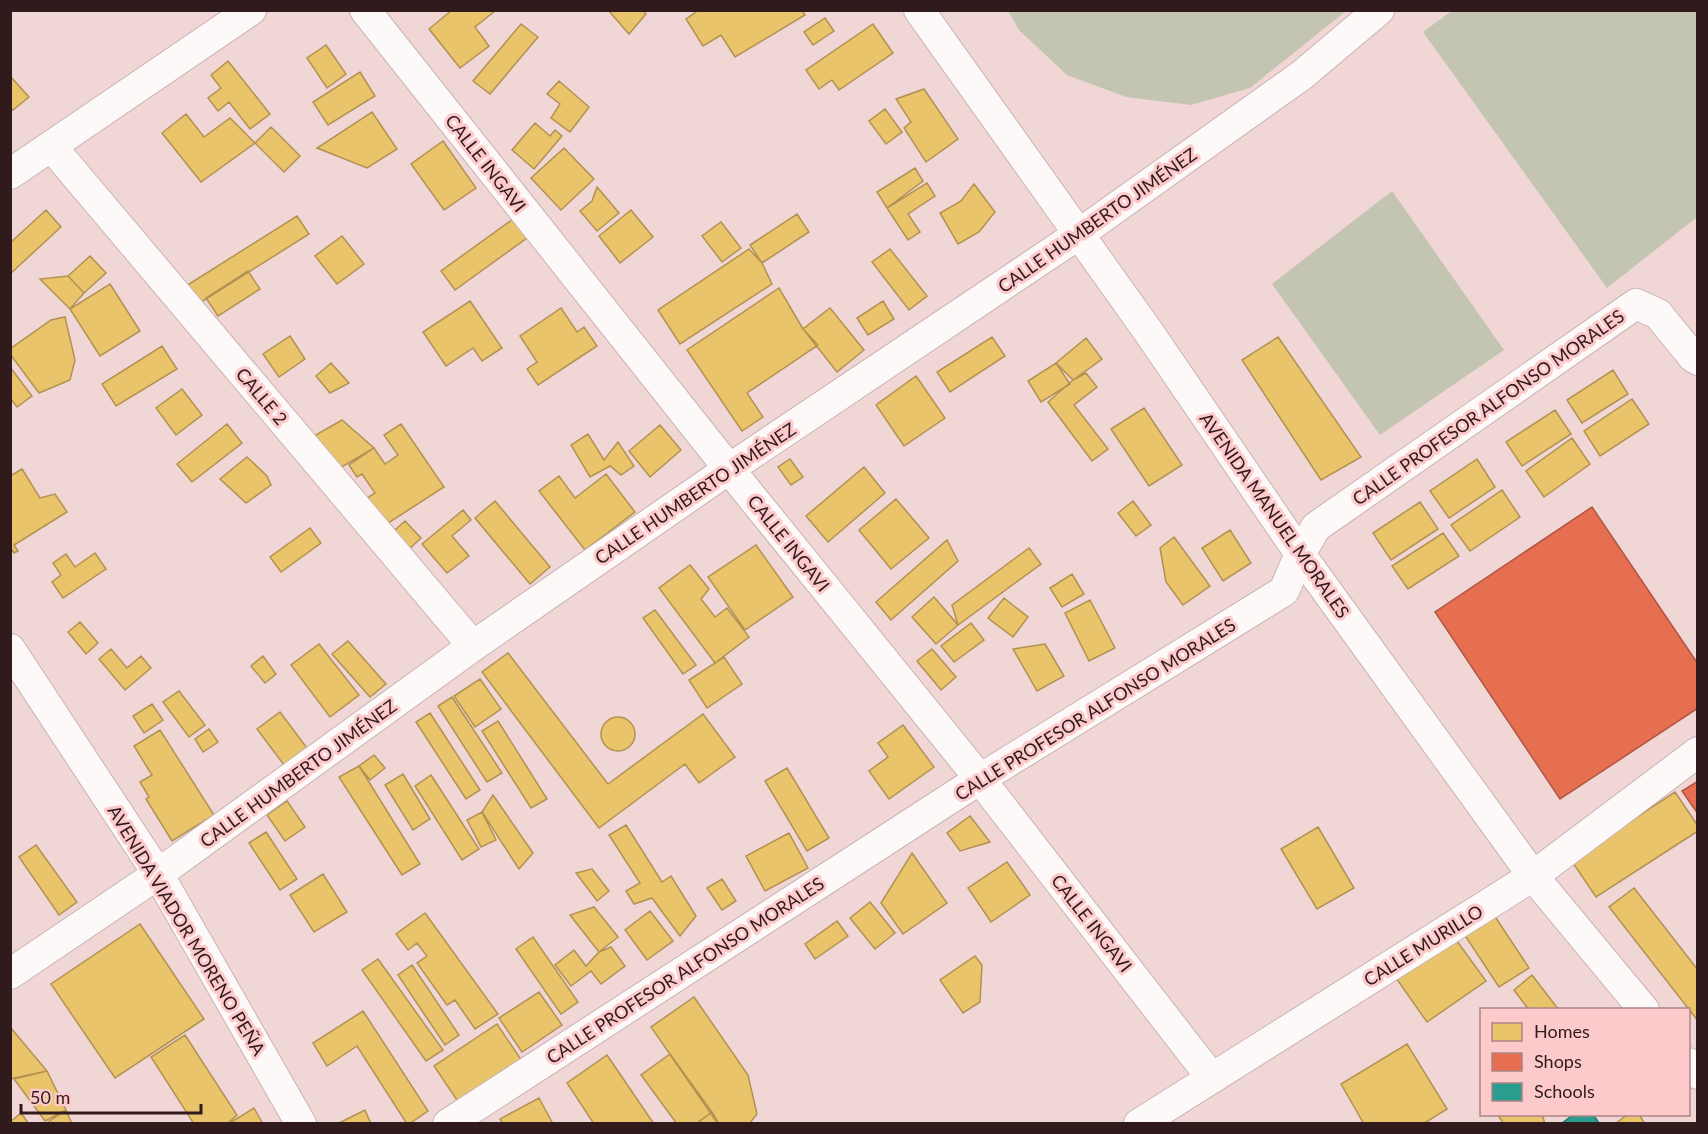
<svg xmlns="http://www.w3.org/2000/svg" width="1708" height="1134" font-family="Lato,sans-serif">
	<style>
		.green { fill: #c4c4b2 }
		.homes { fill: #e9c46a; stroke: #b29153; stroke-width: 1.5 }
		.shops { fill: #e76f51; stroke: #b05641; stroke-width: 1.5 }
		.schools { fill: #2a9d8f; stroke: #2c766c; stroke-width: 1.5 }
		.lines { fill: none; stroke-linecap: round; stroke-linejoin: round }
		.minor-casing { stroke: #cab3b3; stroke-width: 32 }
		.minor { stroke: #fdf9f9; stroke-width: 30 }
		.labels { text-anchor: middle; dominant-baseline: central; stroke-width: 6; stroke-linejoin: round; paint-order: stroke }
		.street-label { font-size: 18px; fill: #311a1c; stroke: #fdcacc }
	</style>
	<rect width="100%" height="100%" fill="#f1d6d6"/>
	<!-- green -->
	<path class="green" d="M 1453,10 L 1697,11 L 1697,217 L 1607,288 L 1423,32 Z
		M 1008,11 L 1346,11 L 1250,88 L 1191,105 L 1126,97 L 1067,75 L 1019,30 Z
		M 1392,191 L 1504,350 L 1380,435 L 1272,284 Z"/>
	<!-- homes -->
	<path class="homes" d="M 452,10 L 495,11 L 475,27 L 489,46 L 460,68 L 429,29 Z
		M 608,10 L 642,10 L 646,14 L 629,34 Z
		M 699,10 L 802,10 L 805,15 L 735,57 L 721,35 L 703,46 L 686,19 Z
		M 825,18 L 834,31 L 813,45 L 804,32 Z
		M 521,24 L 538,37 L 490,94 L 473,81 Z
		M 873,24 L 893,53 L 839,90 L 832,80 L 819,89 L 806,70 Z
		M 326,45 L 346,74 L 327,88 L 307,58 Z
		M 228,61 L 270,114 L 250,129 L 229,102 L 218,111 L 208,98 L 221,88 L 211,75 Z
		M 360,72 L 375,96 L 328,125 L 313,102 Z
		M 10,76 L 29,97 L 13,110 L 10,108 Z
		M 559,81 L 589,107 L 570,132 L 551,118 L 560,104 L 547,94 Z
		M 924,89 L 958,139 L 926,162 L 904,128 L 911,122 L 896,99 Z
		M 885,109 L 902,132 L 886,144 L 869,121 Z
		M 372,112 L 397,149 L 367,168 L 317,148 Z
		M 186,114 L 204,137 L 230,118 L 255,143 L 201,182 L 162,133 Z
		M 535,123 L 550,136 L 555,130 L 562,136 L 534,169 L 512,150 Z
		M 271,127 L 300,156 L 284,172 L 255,143 Z
		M 443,141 L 476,188 L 444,210 L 411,164 Z
		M 564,148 L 594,179 L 561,210 L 531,178 Z
		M 915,168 L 923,181 L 887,208 L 877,192 Z
		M 927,183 L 935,196 L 908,214 L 920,232 L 908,240 L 887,208 Z
		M 974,184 L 995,212 L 979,232 L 958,244 L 940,213 L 961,201 Z
		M 597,187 L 619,213 L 597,231 L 580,211 L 592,201 Z
		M 46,210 L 61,227 L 10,274 L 10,243 Z
		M 631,210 L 653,237 L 620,263 L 599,236 Z
		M 797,214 L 809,232 L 762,263 L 750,245 Z
		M 297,216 L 309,234 L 198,304 L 186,286 Z
		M 513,219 L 527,238 L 455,290 L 441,271 Z
		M 721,222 L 741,248 L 722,262 L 702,236 Z
		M 342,236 L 364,264 L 337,284 L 315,256 Z
		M 749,249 L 762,263 L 772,284 L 680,344 L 658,310 Z
		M 890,249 L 927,296 L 909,310 L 872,262 Z
		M 90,256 L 106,273 L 84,293 L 68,276 Z
		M 248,271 L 260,289 L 218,316 L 206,298 Z
		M 68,276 L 84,293 L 70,309 L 40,279 Z
		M 110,284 L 140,331 L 100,356 L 70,309 Z
		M 779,288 L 803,329 L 818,345 L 747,393 L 763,417 L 742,431 L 687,350 Z
		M 470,301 L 502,348 L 482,361 L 473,348 L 446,366 L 423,332 Z
		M 883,301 L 894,319 L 868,335 L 857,318 Z
		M 561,308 L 577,332 L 584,327 L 597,346 L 538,385 L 527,369 L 537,362 L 520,336 Z
		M 830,308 L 864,350 L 837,372 L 803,329 Z
		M 65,317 L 75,360 L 70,380 L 39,393 L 10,354 L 10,349 L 51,320 Z
		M 290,336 L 305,359 L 279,377 L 263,354 Z
		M 992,337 L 1005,356 L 950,392 L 937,372 Z
		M 1278,337 L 1361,457 L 1321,480 L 1242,360 Z
		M 1086,338 L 1102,359 L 1073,380 L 1056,363 Z
		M 162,346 L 177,369 L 116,406 L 102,384 Z
		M 331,363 L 349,383 L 330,393 L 316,376 Z
		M 1056,363 L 1070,384 L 1041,402 L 1028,381 Z
		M 10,367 L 32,396 L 17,407 L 10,398 Z
		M 1613,370 L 1628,394 L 1582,423 L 1567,400 Z
		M 1086,373 L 1097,387 L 1074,405 L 1108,449 L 1092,461 L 1048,402 L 1073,380 Z
		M 916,376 L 945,418 L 904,446 L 876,405 Z
		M 182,389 L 202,415 L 176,435 L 156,408 Z
		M 1632,399 L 1649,424 L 1600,456 L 1584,431 Z
		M 1144,408 L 1182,465 L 1149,486 L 1111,429 Z
		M 1555,410 L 1571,434 L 1522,466 L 1506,442 Z
		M 342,420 L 374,448 L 335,471 L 314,436 Z
		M 227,424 L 242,443 L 192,482 L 177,464 Z
		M 401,424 L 444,487 L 379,529 L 361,502 L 375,493 L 362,474 L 357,477 L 349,465 L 374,448 L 385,464 L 398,455 L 384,435 Z
		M 660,425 L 681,450 L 650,477 L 629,451 Z
		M 588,434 L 604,460 L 618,442 L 634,466 L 621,475 L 610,466 L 590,477 L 571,445 Z
		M 1572,438 L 1590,464 L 1544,497 L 1526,471 Z
		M 247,457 L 267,476 L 271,485 L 246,503 L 220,479 Z
		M 790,459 L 803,477 L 791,485 L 778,467 Z
		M 1477,459 L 1495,487 L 1449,518 L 1430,491 Z
		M 864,467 L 885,493 L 828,542 L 806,516 Z
		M 22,469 L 40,498 L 55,494 L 67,512 L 14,545 L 18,551 L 14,553 L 10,547 L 10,476 Z
		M 606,474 L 635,512 L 585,550 L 539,491 L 559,476 L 575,498 Z
		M 1502,490 L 1520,517 L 1470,551 L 1451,525 Z
		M 896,499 L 929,538 L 891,569 L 859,530 Z
		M 495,501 L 550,567 L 530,584 L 475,518 Z
		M 1133,501 L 1151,525 L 1136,536 L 1118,513 Z
		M 1420,502 L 1438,529 L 1391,560 L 1373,533 Z
		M 463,510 L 471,520 L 452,536 L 469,556 L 447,573 L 422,544 Z
		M 405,521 L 421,538 L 403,555 L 387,537 Z
		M 310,528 L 321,543 L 281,572 L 270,557 Z
		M 1230,530 L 1251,563 L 1223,581 L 1202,548 Z
		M 1443,533 L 1459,556 L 1408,589 L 1392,566 Z
		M 1174,537 L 1210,586 L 1183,605 L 1166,582 L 1160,548 Z
		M 947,540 L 958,561 L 891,620 L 876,602 Z
		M 756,545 L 793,597 L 745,630 L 708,577 Z
		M 1029,548 L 1041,564 L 958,625 L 952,605 Z
		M 95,553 L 106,569 L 63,598 L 52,582 L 61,575 L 53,563 L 66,554 L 75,567 Z
		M 690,565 L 709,589 L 701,599 L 715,617 L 727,608 L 749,637 L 715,663 L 659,588 Z
		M 1072,574 L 1084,594 L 1062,607 L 1050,588 Z
		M 934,597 L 958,625 L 936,644 L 912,617 Z
		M 1004,598 L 1028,617 L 1013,637 L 988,618 Z
		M 1090,600 L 1115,648 L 1089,661 L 1065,613 Z
		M 655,610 L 696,665 L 683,674 L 643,618 Z
		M 80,622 L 98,643 L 86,654 L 68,632 Z
		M 971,623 L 984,640 L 954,662 L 941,646 Z
		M 348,641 L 386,684 L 370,697 L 332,654 Z
		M 319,644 L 359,695 L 330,717 L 291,665 Z
		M 1045,644 L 1064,676 L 1037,691 L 1013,649 Z
		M 111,649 L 127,668 L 141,656 L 151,668 L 125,690 L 99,659 Z
		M 932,649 L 956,677 L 941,690 L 917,661 Z
		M 508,653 L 608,784 L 703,714 L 735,757 L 699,783 L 685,764 L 599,828 L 482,672 Z
		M 263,656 L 276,674 L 265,683 L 251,666 Z
		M 724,657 L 742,684 L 707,708 L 689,680 Z
		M 480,679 L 501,709 L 475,727 L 454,696 Z
		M 179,691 L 205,725 L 189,737 L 163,702 Z
		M 452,697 L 502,773 L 487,782 L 438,706 Z
		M 152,704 L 163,720 L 144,733 L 133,716 Z
		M 280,712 L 307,748 L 284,765 L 257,729 Z
		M 430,713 L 480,790 L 466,799 L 416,722 Z
		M601 734a17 17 0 1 1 34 0a17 17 0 1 1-34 0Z
		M 498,721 L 547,799 L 531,808 L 482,731 Z
		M 903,725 L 934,767 L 889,799 L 869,771 L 888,757 L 878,743 Z
		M 209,729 L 218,742 L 203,752 L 195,739 Z
		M 160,730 L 214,815 L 172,841 L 146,799 L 149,797 L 140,782 L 152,775 L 134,746 Z
		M 374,755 L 385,768 L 370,780 L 359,766 Z
		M 359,766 L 420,864 L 402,875 L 339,777 Z
		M 787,768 L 829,838 L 807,851 L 765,781 Z
		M 403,774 L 430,819 L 413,830 L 385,785 Z
		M 431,775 L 479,849 L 462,860 L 415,786 Z
		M 1675,792 L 1698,826 L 1698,831 L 1596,897 L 1571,860 Z
		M 493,795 L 533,853 L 519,869 L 482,812 Z
		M 287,801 L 305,827 L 285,841 L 267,815 Z
		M 482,812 L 496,840 L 481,847 L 467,820 Z
		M 970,816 L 990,842 L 960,851 L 947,833 Z
		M 626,825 L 662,882 L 671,876 L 696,916 L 680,936 L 652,898 L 634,904 L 626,891 L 640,883 L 609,835 Z
		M 1318,827 L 1354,888 L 1317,909 L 1281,849 Z
		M 266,832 L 297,879 L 280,890 L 249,843 Z
		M 789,833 L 808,868 L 765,891 L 746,856 Z
		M 36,845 L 77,902 L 59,915 L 19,857 Z
		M 912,853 L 947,903 L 903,934 L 881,903 Z
		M 1007,862 L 1030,895 L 991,922 L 968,888 Z
		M 592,869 L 609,891 L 597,901 L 576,873 Z
		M 323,874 L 347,912 L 314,932 L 290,895 Z
		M 722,879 L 736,901 L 722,910 L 707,888 Z
		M 1634,888 L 1698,970 L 1698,1021 L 1609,907 Z
		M 870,902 L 895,933 L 875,949 L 850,918 Z
		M 594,907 L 618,937 L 599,952 L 570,915 Z
		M 650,911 L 673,941 L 647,960 L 625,930 Z
		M 425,913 L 498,1014 L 475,1029 L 455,1000 L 447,1005 L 417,963 L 427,956 L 417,943 L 408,950 L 396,934 Z
		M 1494,915 L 1529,968 L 1499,987 L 1464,934 Z
		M 837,921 L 848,936 L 815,959 L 805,944 Z
		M 140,924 L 204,1019 L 115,1078 L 51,984 Z
		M 533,937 L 578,1002 L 561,1014 L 516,949 Z
		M 1454,937 L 1486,981 L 1427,1022 L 1396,978 Z
		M 611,947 L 625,966 L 601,984 L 591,971 L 571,986 L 555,965 L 574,950 L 586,966 L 599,952 Z
		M 975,956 L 982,965 L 980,1002 L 963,1013 L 940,980 Z
		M 378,959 L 443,1050 L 426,1061 L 362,970 Z
		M 412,965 L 459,1035 L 445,1045 L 398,975 Z
		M 1532,975 L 1559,1010 L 1529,1010 L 1514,990 Z
		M 539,992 L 562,1025 L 522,1052 L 499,1018 Z
		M 694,997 L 748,1075 L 757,1114 L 749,1124 L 718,1124 L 651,1027 Z
		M 363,1011 L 428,1111 L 409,1124 L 407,1124 L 357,1046 L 327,1066 L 313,1043 Z
		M 497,1024 L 522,1061 L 459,1103 L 434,1066 Z
		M 10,1027 L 47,1071 L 10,1079 Z
		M 185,1035 L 237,1115 L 227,1124 L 194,1124 L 151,1057 Z
		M 1407,1044 L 1447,1109 L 1423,1124 L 1364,1124 L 1341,1084 Z
		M 670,1054 L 712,1112 L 696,1124 L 677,1124 L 641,1075 Z
		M 607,1055 L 654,1124 L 594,1124 L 567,1083 Z
		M 47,1071 L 66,1110 L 45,1121 L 14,1079 Z
		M 539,1098 L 553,1124 L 503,1124 L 500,1119 Z
		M 254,1108 L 263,1124 L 228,1124 Z
		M 66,1110 L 72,1124 L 45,1124 Z
		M 365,1110 L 371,1124 L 337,1124 Z
		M 712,1112 L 719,1124 L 696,1124 L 701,1120 Z
		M 21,1113 L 29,1124 L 10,1124 L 10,1122 Z
		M 1497,1114 L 1542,1114 L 1545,1124 L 1504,1124 Z
		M 1628,1114 L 1639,1114 L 1645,1124 L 1615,1124 Z"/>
	<!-- shops -->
	<path class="shops" d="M 1592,507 L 1698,664 L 1698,708 L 1560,799 L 1435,612 Z
		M 1698,781 L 1698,814 L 1682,791 Z"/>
	<!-- schools -->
	<path class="schools" d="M 1574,1114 L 1593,1114 L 1599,1123 L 1561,1124 Z"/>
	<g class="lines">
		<defs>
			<path id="minor" d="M 365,10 L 729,469 L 980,779 L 1211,1077
				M 919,10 L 1150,334 L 1300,554 L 1533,876 L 1644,1010
				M 51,146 L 473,646
				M 10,174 L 251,10
				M 10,649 L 158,874 L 301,1124
				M 10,974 L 158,874 L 473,646 L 729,469 L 1079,234 L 1302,75 L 1379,10
				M 1688,1063 L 1698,1074
				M 448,1124 L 980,779 L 1284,591 L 1300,554 L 1316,527 L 1636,304 L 1658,314 L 1693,357 L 1698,360
				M 1139,1124 L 1533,876 L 1698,752"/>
		</defs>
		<!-- minor casing -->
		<use href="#minor" class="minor-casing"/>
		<!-- minor -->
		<use href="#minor" class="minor"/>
	</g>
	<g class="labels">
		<!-- street labels -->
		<g class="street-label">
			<text transform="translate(486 163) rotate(52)">CALLE INGAVI</text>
			<text transform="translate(1097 220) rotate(-35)">CALLE HUMBERTO JIMÉNEZ</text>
			<text transform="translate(262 396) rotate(50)">CALLE 2</text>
			<text transform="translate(1488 407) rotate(-35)">CALLE PROFESOR ALFONSO MORALES</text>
			<text transform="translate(695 493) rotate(-34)">CALLE HUMBERTO JIMÉNEZ</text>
			<text transform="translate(1275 515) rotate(55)">AVENIDA MANUEL MORALES</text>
			<text transform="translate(789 543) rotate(51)">CALLE INGAVI</text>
			<text transform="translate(1095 709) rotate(-32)">CALLE PROFESOR ALFONSO MORALES</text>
			<text transform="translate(298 773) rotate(-36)">CALLE HUMBERTO JIMÉNEZ</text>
			<text transform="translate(1092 923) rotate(52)">CALLE INGAVI</text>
			<text transform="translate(187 930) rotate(59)">AVENIDA VIADOR MORENO PEÑA</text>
			<text transform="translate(1423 945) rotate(-32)">CALLE MURILLO</text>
			<text transform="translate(685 970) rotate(-33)">CALLE PROFESOR ALFONSO MORALES</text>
		</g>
	</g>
	<!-- border -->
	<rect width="1708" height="1134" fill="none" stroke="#311a1c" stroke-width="24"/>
	<!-- legend -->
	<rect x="1480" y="1008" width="210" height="108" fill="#fdcacc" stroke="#ab8486" stroke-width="1.5"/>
	<rect x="1492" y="1023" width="30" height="18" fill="#e9c46a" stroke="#ab8486" stroke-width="1.5"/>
	<text x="1534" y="1038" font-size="18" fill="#311a1c">Homes</text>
	<rect x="1492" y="1053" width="30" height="18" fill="#e76f51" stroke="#ab8486" stroke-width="1.5"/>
	<text x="1534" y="1068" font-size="18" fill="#311a1c">Shops</text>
	<rect x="1492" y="1083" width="30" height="18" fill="#2a9d8f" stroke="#ab8486" stroke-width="1.5"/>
	<text x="1534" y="1098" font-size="18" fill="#311a1c">Schools</text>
	<!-- scale -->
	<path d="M21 1104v9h180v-9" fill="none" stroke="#311a1c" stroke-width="3"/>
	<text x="30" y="1104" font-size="18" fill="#311a1c" stroke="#fdcacc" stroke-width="4.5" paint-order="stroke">50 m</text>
</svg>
